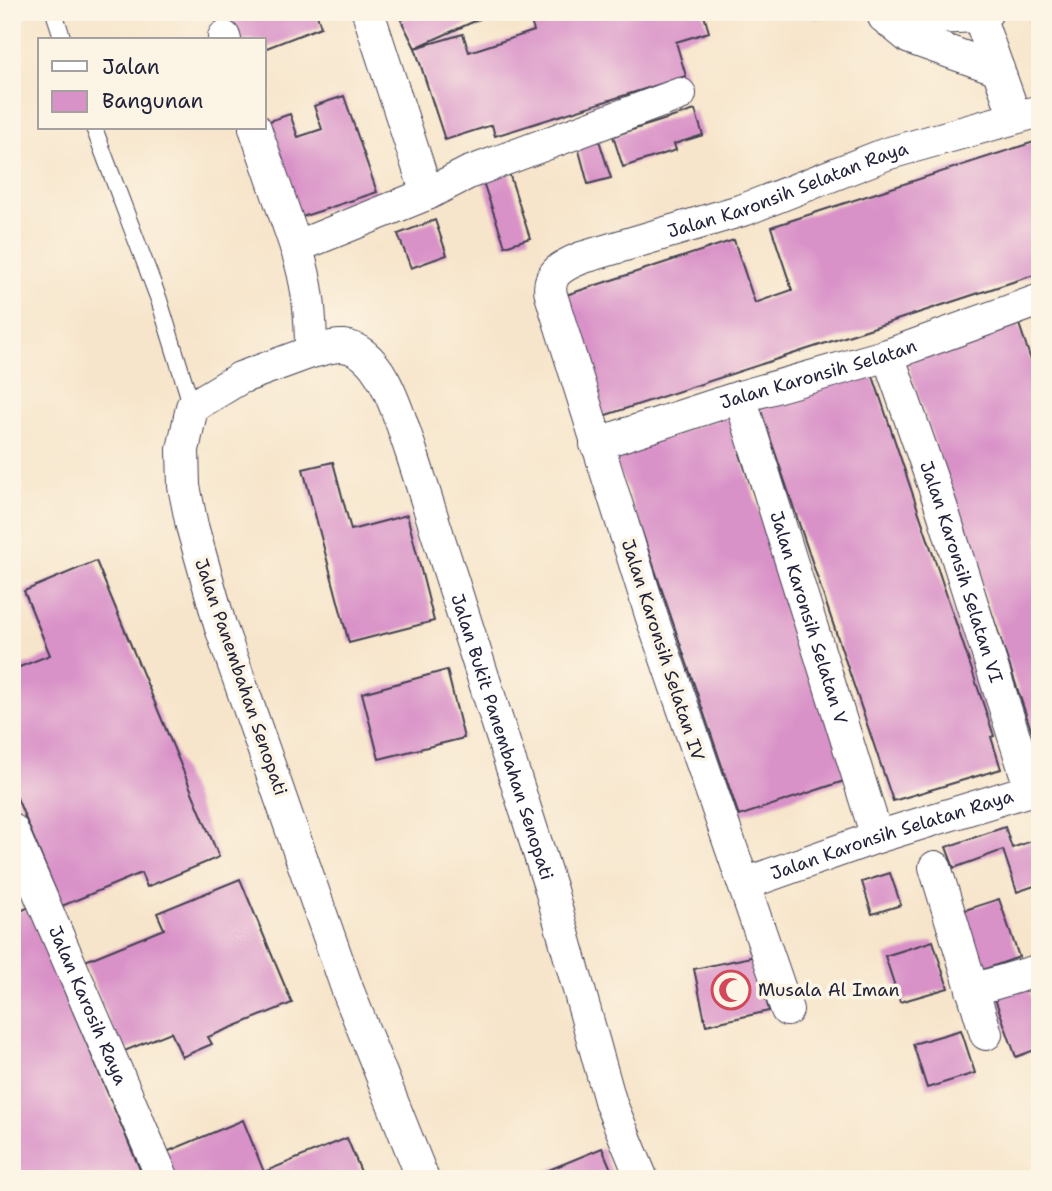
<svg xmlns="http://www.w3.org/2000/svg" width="1052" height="1191" font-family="'Shantell Sans',sans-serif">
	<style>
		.green { fill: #a0d789; stroke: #617c62; stroke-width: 2 }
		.building { fill: #d992c8 }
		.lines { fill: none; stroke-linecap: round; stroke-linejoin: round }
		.service-casing { stroke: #423f51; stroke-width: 18 }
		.minor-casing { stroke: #423f51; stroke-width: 34 }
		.service { stroke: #fff; stroke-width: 16 }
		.minor { stroke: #fff; stroke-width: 32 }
		.labels { text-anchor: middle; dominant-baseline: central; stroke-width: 7; stroke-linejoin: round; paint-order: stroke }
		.street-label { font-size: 18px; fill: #22223b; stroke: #fcf5e5 }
		.poi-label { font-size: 18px; fill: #22223b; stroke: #fcf5e5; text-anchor: start }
	</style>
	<rect width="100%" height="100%" fill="#fcf5e5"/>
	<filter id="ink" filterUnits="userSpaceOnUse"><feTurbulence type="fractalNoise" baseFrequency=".0143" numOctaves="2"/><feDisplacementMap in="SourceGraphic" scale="14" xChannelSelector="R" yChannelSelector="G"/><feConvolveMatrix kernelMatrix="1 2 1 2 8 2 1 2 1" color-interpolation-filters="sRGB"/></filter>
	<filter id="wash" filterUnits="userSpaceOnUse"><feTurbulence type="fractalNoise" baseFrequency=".00686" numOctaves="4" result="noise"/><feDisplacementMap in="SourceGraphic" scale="28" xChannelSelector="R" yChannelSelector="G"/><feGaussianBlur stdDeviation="1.57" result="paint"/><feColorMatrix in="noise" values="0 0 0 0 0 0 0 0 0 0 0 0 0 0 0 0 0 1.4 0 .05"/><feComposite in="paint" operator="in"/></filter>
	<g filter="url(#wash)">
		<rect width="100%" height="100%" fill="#f7e5cb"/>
		<!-- green -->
		<path class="green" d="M 1027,12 L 1040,12 L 1040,50 Z"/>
		<g id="blocks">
			<!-- building -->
			<path class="building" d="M 252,12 L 316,12 L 321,27 L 264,49 L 264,40 L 238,40 L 231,20 Z
				M 408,12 L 495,12 L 415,48 L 463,34 L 469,52 L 534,31 L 529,16 L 542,12 L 703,12 L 709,32 L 676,42 L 686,76 L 495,136 L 492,125 L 445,140 L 415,48 L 401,20 L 410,17 Z
				M 813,12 L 836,12 L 836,13 L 815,19 Z
				M 344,96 L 377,192 L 290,221 L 264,123 L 290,114 L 298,137 L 322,129 L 314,106 Z
				M 695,110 L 703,135 L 674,144 L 676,150 L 623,167 L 613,136 Z
				M 598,137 L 611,178 L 588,184 L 577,143 Z
				M 1040,140 L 1040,273 L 600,417 L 560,297 L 734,240 L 755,303 L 792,290 L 771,227 Z
				M 509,173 L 530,238 L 505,246 L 483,182 Z
				M 435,220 L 447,255 L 411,268 L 398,234 Z
				M 1017,318 L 1040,387 L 1039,753 L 905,356 Z
				M 871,370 L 994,736 L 991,737 L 1001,769 L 893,801 L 760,408 Z
				M 733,414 L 746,452 L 740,454 L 850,779 L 739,816 L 628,491 L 611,455 Z
				M 333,462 L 351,530 L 407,515 L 434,621 L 349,643 L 303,469 Z
				M 96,561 L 219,857 L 147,887 L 141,873 L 62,906 L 12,786 L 12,670 L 50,655 L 24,591 Z
				M 447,670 L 464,738 L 379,759 L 362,693 Z
				M 1005,827 L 1012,848 L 1040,838 L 1040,884 L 1017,892 L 1003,850 L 954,868 L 946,847 Z
				M 890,873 L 901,905 L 872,914 L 862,882 Z
				M 240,879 L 292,1003 L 208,1037 L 212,1044 L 182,1057 L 171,1032 L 122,1052 L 85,961 L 164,929 L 157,913 Z
				M 999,899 L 1019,957 L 980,971 L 959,912 Z
				M 29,907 L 144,1179 L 12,1179 L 12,915 Z
				M 933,941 L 948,988 L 900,1002 L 885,956 Z
				M 756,956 L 769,1011 L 706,1025 L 694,969 Z
				M 1027,985 L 1040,1022 L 1040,1048 L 1016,1057 L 994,996 Z
				M 961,1030 L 975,1073 L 927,1088 L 913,1044 Z
				M 243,1120 L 264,1172 L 347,1138 L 364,1179 L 175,1179 L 164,1153 Z
				M 602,1148 L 613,1174 L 601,1179 L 527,1179 Z"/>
		</g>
	</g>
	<g filter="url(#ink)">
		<use href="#blocks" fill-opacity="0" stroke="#423f51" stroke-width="2"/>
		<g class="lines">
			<defs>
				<path id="service" d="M 54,12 L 63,40
					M 94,128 L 159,300 L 192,407"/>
				<g id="minor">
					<path d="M 368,12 L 427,194"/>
					<path d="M 987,12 L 979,16 L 1015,117"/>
					<path d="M 884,17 L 888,20 L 979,16"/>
					<path d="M 888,20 L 910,38 L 998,69"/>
					<path d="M 224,37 L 225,40"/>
					<path d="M 255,128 L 296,247"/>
					<path id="s1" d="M 311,352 C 321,350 333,345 343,346 C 383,350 400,420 411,451 L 551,890 L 611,1104 L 642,1179"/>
					<path id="s2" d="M 888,355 L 941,506 L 1031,790"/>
					<path id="s3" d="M 740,397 L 877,837"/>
					<path id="s4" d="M 596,444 L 740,397 L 888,355 L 1040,300"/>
					<path id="s5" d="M 12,830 L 163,1179"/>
					<path d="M 935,867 L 986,1034"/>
					<path id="s6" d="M 744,884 L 877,837 L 1040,787"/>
					<path d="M 972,990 L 1040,970"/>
					<path id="s7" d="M 787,1010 L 652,618 L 551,295 C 546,273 564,265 581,258 L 746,209 L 886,154 L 1040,111"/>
					<path d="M 423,1179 L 348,991 L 220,625 L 192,526 L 184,486 L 183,450 L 192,407 L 240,378 L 311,352 C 311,315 308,282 296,247 L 427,194 L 468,173 L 680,94"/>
				</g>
			</defs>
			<!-- service casing -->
			<use href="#service" class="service-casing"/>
			<!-- minor casing -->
			<use href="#minor" class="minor-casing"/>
			<!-- service -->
			<use href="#service" class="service"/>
			<!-- minor -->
			<use href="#minor" class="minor"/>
		</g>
	</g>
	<!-- icons -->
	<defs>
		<symbol id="mosque-ring" viewBox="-11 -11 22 22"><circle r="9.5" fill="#fcf5e5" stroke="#d1495b" stroke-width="1.5"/><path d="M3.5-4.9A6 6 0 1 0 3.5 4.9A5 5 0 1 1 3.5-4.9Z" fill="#d1495b"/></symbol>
	</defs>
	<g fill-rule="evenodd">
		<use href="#mosque-ring" x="709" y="968" width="44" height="44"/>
	</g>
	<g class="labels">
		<!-- street labels -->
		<g class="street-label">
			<text stroke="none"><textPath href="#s7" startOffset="1024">Jalan Karonsih Selatan Raya</textPath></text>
			<text stroke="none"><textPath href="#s4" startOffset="233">Jalan Karonsih Selatan</textPath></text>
			<text stroke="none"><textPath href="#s2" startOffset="229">Jalan Karonsih Selatan VI</textPath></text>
			<text stroke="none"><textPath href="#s3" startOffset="231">Jalan Karonsih Selatan V</textPath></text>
			<text transform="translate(663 650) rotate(72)">Jalan Karonsih Selatan IV</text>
			<text transform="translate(241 677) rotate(71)">Jalan Panembahan Senopati</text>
			<text stroke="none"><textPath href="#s1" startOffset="464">Jalan Bukit Panembahan Senopati</textPath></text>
			<text stroke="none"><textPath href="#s6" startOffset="156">Jalan Karonsih Selatan Raya</textPath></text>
			<text stroke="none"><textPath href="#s5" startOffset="191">Jalan Karosih Raya</textPath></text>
		</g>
		<!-- poi labels -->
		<g class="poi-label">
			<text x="758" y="990">Musala Al Iman</text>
		</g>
	</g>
	<!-- margin -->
	<rect width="1052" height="1191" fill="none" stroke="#fcf5e5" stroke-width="42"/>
	<!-- legend -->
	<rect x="38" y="38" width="228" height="91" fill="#fcf5e5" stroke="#a5a1a1" stroke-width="2"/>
	<rect x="52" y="61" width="35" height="10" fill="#ffffff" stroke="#a5a1a1" stroke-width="2"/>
	<text x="102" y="74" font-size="21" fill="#22223b">Jalan</text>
	<rect x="52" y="91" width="35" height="21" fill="#d992c8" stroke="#a5a1a1" stroke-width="2"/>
	<text x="102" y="108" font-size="21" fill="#22223b">Bangunan</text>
</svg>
